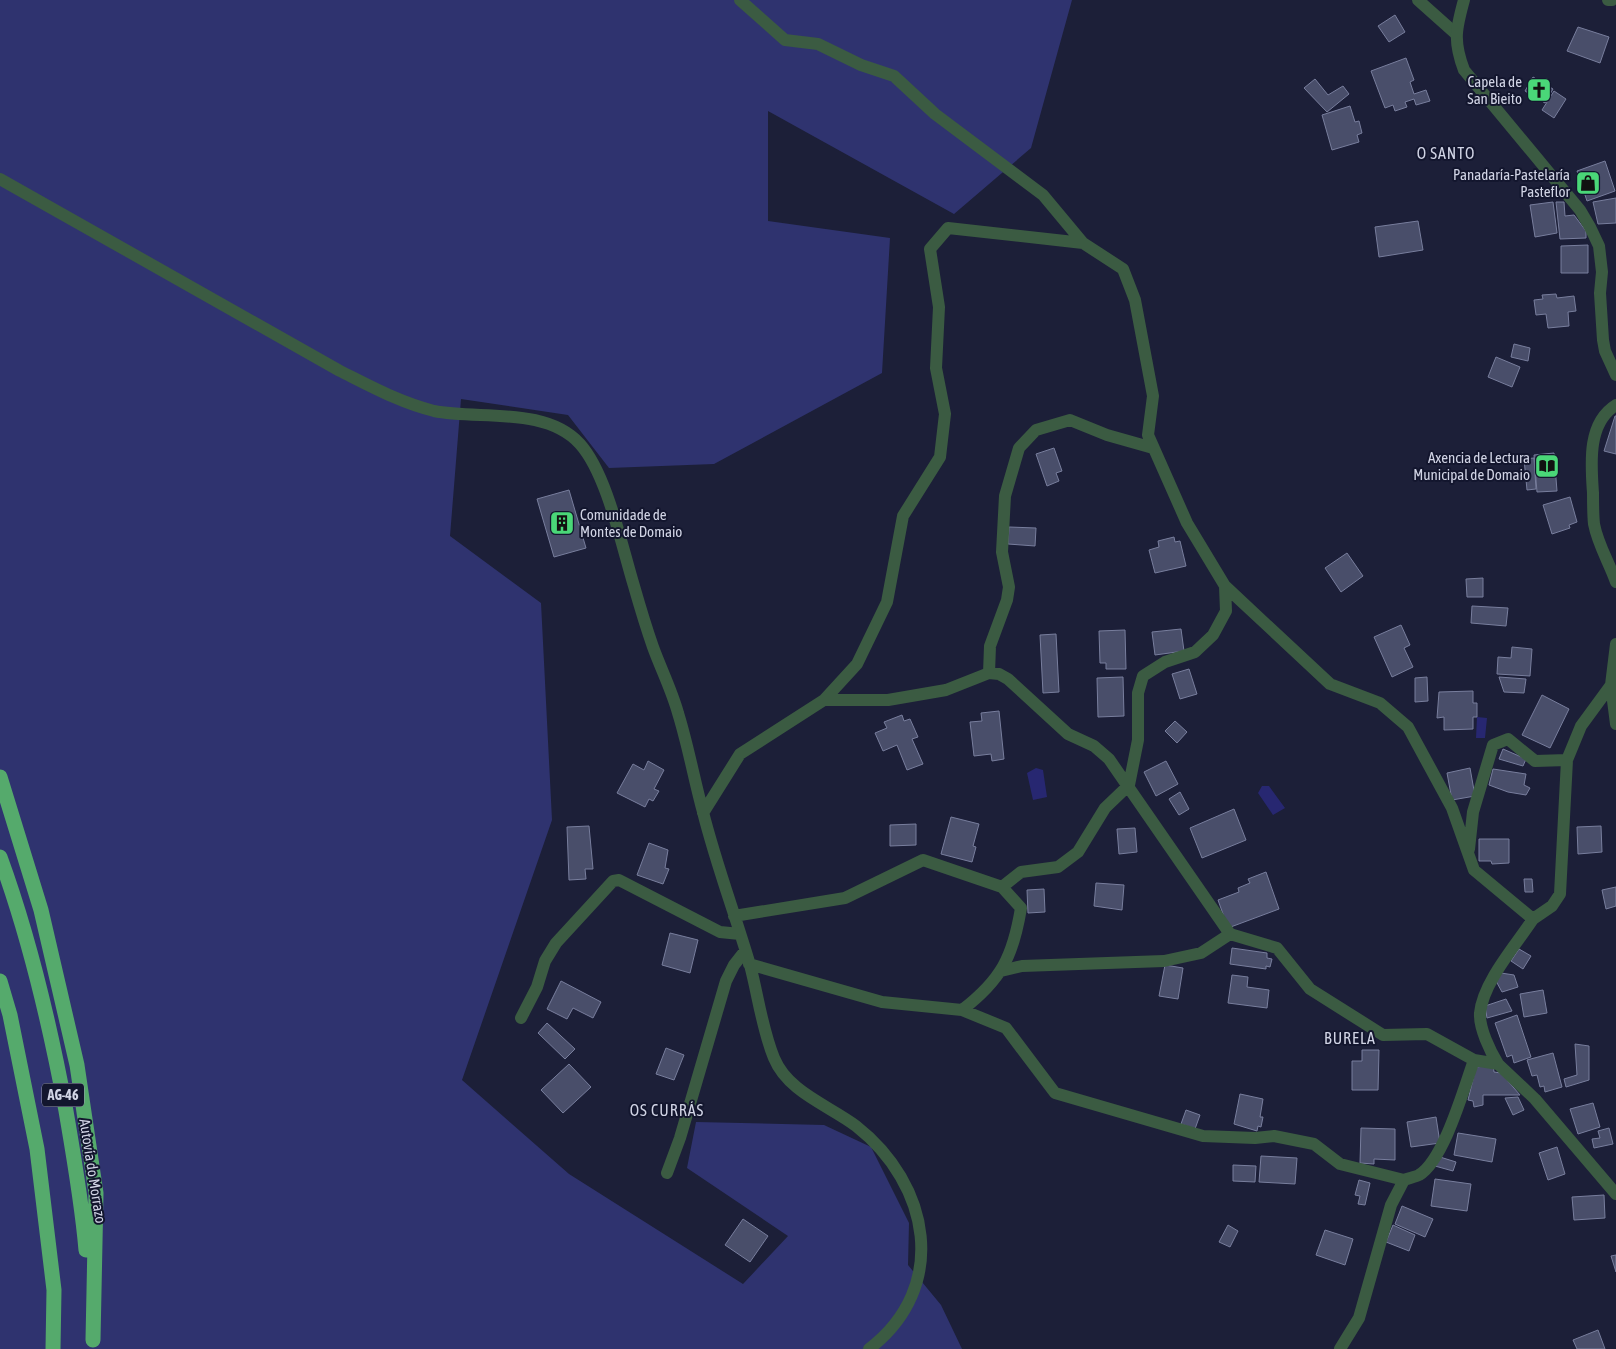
<svg xmlns="http://www.w3.org/2000/svg" width="1616" height="1349" font-family="'Asap Condensed',sans-serif">
	<style>
		.green { fill: #2f336f }
		.water { fill: #272771 }
		.building { fill: #494e6a; stroke: #787e9d }
		.lines { fill: none; stroke-linecap: round; stroke-linejoin: round }
		.minor { stroke: #3b5b42; stroke-width: 12 }
		.tertiary { stroke: #3b5b42; stroke-width: 12 }
		.motorway { stroke: #55aa6c; stroke-width: 15 }
		.labels { text-anchor: middle; dominant-baseline: central; stroke-width: 4; stroke-linejoin: round; paint-order: stroke }
		.shield { fill: #13162e; stroke: #989bae; stroke-width: 1 }
		.shield-label { font-size: 14px; font-weight: bold; fill: #d1d4e5 }
		.poi-label { font-size: 15px; fill: #d1d4e5; stroke: #13162e; text-anchor: end }
		.street-label { font-size: 15px; fill: #d1d4e5; stroke: #13162e }
		.neighbourhood-label { font-size: 16px; letter-spacing: 1px; fill: #d1d4e5; stroke: #13162e }
	</style>
	<rect width="100%" height="100%" fill="#1c1f38"/>
	<!-- green -->
	<path class="green" d="M 0,0 L 1072,0 L 1031,148 L 954,214 L 768,111 L 768,221 L 890,238 L 882,373 L 714,464 L 609,468 L 568,415 L 461,399 L 450,536 L 541,603 L 552,820 L 462,1080 L 569,1174 L 743,1284 L 788,1236 L 687,1168 L 696,1122 L 824,1125 L 871,1147 L 909,1223 L 908,1265 L 941,1305 L 962,1349 L 0,1349 Z"/>
	<!-- water -->
	<path class="water" d="M 1477,717 L 1487,718 L 1485,738 L 1476,738 Z
		M 1036,768 L 1043,770 L 1047,797 L 1033,800 L 1027,773 Z
		M 1262,786 L 1269,786 L 1285,808 L 1273,815 L 1258,793 Z"/>
	<!-- building -->
	<path class="building" d="M 1395,15 L 1405,32 L 1389,42 L 1378,26 Z
		M 1578,27 L 1609,37 L 1600,63 L 1567,51 Z
		M 1406,58 L 1414,80 L 1410,82 L 1414,94 L 1426,90 L 1430,101 L 1416,105 L 1414,99 L 1405,102 L 1407,107 L 1395,111 L 1393,105 L 1385,108 L 1371,71 Z
		M 1533,77 L 1553,89 L 1545,103 L 1525,91 Z
		M 1315,79 L 1328,95 L 1343,86 L 1349,94 L 1327,112 L 1304,88 Z
		M 1554,91 L 1566,99 L 1554,118 L 1542,110 Z
		M 1350,106 L 1355,122 L 1359,121 L 1362,133 L 1357,135 L 1359,142 L 1332,150 L 1322,115 Z
		M 1605,161 L 1615,191 L 1587,201 L 1577,171 Z
		M 1616,198 L 1616,223 L 1598,224 L 1593,202 Z
		M 1553,202 L 1557,233 L 1535,237 L 1530,205 Z
		M 1556,202 L 1564,202 L 1565,216 L 1574,215 L 1586,231 L 1586,238 L 1560,239 Z
		M 1418,221 L 1423,250 L 1379,257 L 1375,227 Z
		M 1588,245 L 1588,273 L 1561,273 L 1561,246 Z
		M 1556,294 L 1557,298 L 1574,296 L 1576,311 L 1568,312 L 1569,326 L 1548,328 L 1546,314 L 1536,315 L 1534,300 L 1543,299 L 1542,295 Z
		M 1514,344 L 1530,348 L 1528,361 L 1511,357 Z
		M 1496,357 L 1520,367 L 1512,387 L 1488,377 Z
		M 1615,416 L 1616,416 L 1616,454 L 1604,451 Z
		M 1054,448 L 1062,471 L 1056,473 L 1059,481 L 1047,486 L 1036,454 Z
		M 1554,453 L 1557,491 L 1537,492 L 1534,455 Z
		M 1534,458 L 1536,489 L 1527,490 L 1524,459 Z
		M 569,490 L 586,548 L 554,557 L 537,499 Z
		M 1570,497 L 1577,522 L 1569,525 L 1570,528 L 1552,534 L 1543,505 Z
		M 1009,527 L 1036,528 L 1035,546 L 1008,544 Z
		M 1174,537 L 1175,542 L 1180,541 L 1186,566 L 1155,573 L 1149,550 L 1159,547 L 1158,541 Z
		M 1347,553 L 1363,576 L 1341,592 L 1325,568 Z
		M 1483,578 L 1483,597 L 1467,597 L 1466,579 Z
		M 1472,606 L 1508,608 L 1506,626 L 1471,623 Z
		M 1401,625 L 1410,645 L 1404,648 L 1413,667 L 1392,677 L 1374,637 Z
		M 1181,629 L 1184,651 L 1155,655 L 1152,632 Z
		M 1125,630 L 1126,669 L 1106,669 L 1106,663 L 1100,663 L 1099,631 Z
		M 1056,634 L 1059,692 L 1043,693 L 1040,635 Z
		M 1512,647 L 1532,649 L 1530,676 L 1497,674 L 1498,657 L 1511,658 Z
		M 1189,669 L 1197,694 L 1180,699 L 1172,674 Z
		M 1123,677 L 1124,716 L 1098,717 L 1097,678 Z
		M 1427,677 L 1428,701 L 1415,702 L 1415,678 Z
		M 1499,677 L 1526,679 L 1524,693 L 1504,692 Z
		M 1473,691 L 1473,703 L 1477,703 L 1477,717 L 1473,717 L 1473,729 L 1444,730 L 1444,717 L 1437,718 L 1439,692 Z
		M 1542,695 L 1569,709 L 1550,748 L 1522,735 Z
		M 999,711 L 1004,759 L 992,761 L 991,754 L 974,756 L 970,722 L 982,721 L 981,713 Z
		M 902,715 L 904,721 L 910,719 L 918,737 L 912,739 L 923,764 L 907,770 L 897,745 L 883,751 L 875,733 L 887,728 L 884,722 Z
		M 1175,721 L 1187,732 L 1177,743 L 1165,731 Z
		M 1503,749 L 1526,759 L 1523,766 L 1499,759 Z
		M 648,761 L 664,770 L 654,789 L 659,791 L 653,801 L 649,799 L 645,807 L 617,793 L 633,764 L 644,770 Z
		M 1166,761 L 1178,784 L 1156,796 L 1144,772 Z
		M 1470,768 L 1475,796 L 1452,800 L 1447,773 Z
		M 1493,769 L 1526,774 L 1524,785 L 1530,788 L 1526,795 L 1508,792 L 1489,785 Z
		M 1180,792 L 1189,809 L 1179,815 L 1169,799 Z
		M 1234,809 L 1246,840 L 1202,858 L 1190,828 Z
		M 951,817 L 979,824 L 973,846 L 976,847 L 972,862 L 941,854 Z
		M 916,824 L 916,845 L 890,846 L 890,825 Z
		M 589,826 L 593,869 L 585,869 L 586,879 L 569,880 L 567,827 Z
		M 1601,826 L 1602,852 L 1578,854 L 1577,827 Z
		M 1135,828 L 1137,852 L 1119,854 L 1117,829 Z
		M 1479,839 L 1509,839 L 1509,863 L 1492,864 L 1491,861 L 1479,861 Z
		M 649,843 L 668,850 L 665,868 L 669,869 L 663,884 L 637,875 Z
		M 1266,872 L 1279,909 L 1228,928 L 1218,900 L 1239,892 L 1238,888 L 1250,883 L 1248,879 Z
		M 1524,879 L 1532,879 L 1533,892 L 1525,892 Z
		M 1096,883 L 1124,885 L 1122,910 L 1094,906 Z
		M 1616,887 L 1616,906 L 1606,909 L 1602,890 Z
		M 1044,889 L 1045,912 L 1028,913 L 1027,890 Z
		M 670,933 L 698,940 L 690,973 L 662,965 Z
		M 1232,948 L 1267,953 L 1267,958 L 1272,959 L 1270,967 L 1266,966 L 1266,969 L 1230,964 Z
		M 1519,949 L 1531,956 L 1523,969 L 1511,961 Z
		M 1165,965 L 1183,968 L 1178,999 L 1159,996 Z
		M 1501,973 L 1514,975 L 1518,987 L 1502,992 L 1496,981 Z
		M 1232,975 L 1248,977 L 1247,987 L 1269,990 L 1267,1008 L 1228,1003 Z
		M 561,981 L 601,1002 L 593,1018 L 573,1008 L 567,1019 L 547,1009 Z
		M 1543,990 L 1547,1013 L 1524,1017 L 1520,994 Z
		M 1506,999 L 1512,1011 L 1487,1018 L 1485,1006 Z
		M 1517,1015 L 1531,1057 L 1514,1063 L 1512,1055 L 1507,1057 L 1495,1023 Z
		M 547,1023 L 575,1049 L 565,1059 L 538,1033 Z
		M 1575,1044 L 1589,1046 L 1589,1080 L 1566,1087 L 1564,1079 L 1577,1075 Z
		M 666,1048 L 684,1055 L 674,1080 L 656,1074 Z
		M 1362,1050 L 1379,1050 L 1378,1090 L 1352,1090 L 1352,1061 L 1362,1061 Z
		M 1553,1053 L 1562,1087 L 1545,1092 L 1544,1086 L 1540,1087 L 1537,1075 L 1532,1076 L 1527,1060 Z
		M 569,1064 L 591,1087 L 563,1113 L 541,1090 Z
		M 1493,1065 L 1494,1072 L 1501,1073 L 1520,1095 L 1483,1095 L 1483,1105 L 1474,1107 L 1473,1101 L 1468,1100 L 1476,1067 Z
		M 1240,1094 L 1263,1099 L 1260,1117 L 1263,1117 L 1261,1127 L 1258,1126 L 1257,1131 L 1234,1124 Z
		M 1518,1097 L 1524,1110 L 1513,1115 L 1505,1098 Z
		M 1593,1103 L 1600,1127 L 1578,1134 L 1570,1109 Z
		M 1186,1110 L 1200,1115 L 1195,1129 L 1181,1124 Z
		M 1436,1117 L 1440,1143 L 1411,1147 L 1407,1122 Z
		M 1361,1128 L 1395,1129 L 1395,1160 L 1374,1159 L 1374,1164 L 1360,1163 Z
		M 1609,1128 L 1613,1144 L 1594,1148 L 1592,1139 L 1600,1138 L 1598,1131 Z
		M 1458,1133 L 1496,1139 L 1492,1162 L 1454,1155 Z
		M 1557,1147 L 1565,1174 L 1548,1180 L 1539,1153 Z
		M 1261,1156 L 1297,1158 L 1295,1184 L 1259,1182 Z
		M 1440,1157 L 1456,1162 L 1453,1171 L 1435,1166 Z
		M 1233,1165 L 1256,1166 L 1255,1182 L 1233,1181 Z
		M 1435,1179 L 1471,1184 L 1467,1211 L 1431,1206 Z
		M 1359,1180 L 1370,1183 L 1365,1205 L 1358,1204 L 1360,1196 L 1355,1195 Z
		M 1604,1195 L 1605,1218 L 1574,1220 L 1572,1197 Z
		M 1402,1206 L 1433,1219 L 1425,1237 L 1395,1224 Z
		M 743,1219 L 768,1236 L 750,1262 L 725,1245 Z
		M 1228,1225 L 1238,1231 L 1230,1247 L 1219,1242 Z
		M 1393,1225 L 1415,1235 L 1409,1251 L 1386,1242 Z
		M 1325,1230 L 1353,1239 L 1345,1265 L 1316,1255 Z
		M 1616,1255 L 1616,1272 L 1611,1256 Z
		M 1598,1330 L 1605,1349 L 1577,1349 L 1573,1340 Z"/>
	<g class="lines">
		<!-- minor -->
		<path class="minor" d="M 740,0 L 785,40 L 818,44 L 861,65 L 894,76 L 935,114 L 1043,195 L 1083,243
			M 1418,0 L 1455,33
			M 1608,0 L 1612,0
			M 0,179 L 340,371 C 370,386 401,403 434,411 C 479,420 546,406 580,444 C 607,474 622,547 634,586 C 640,607 646,627 653,647 C 661,669 672,691 678,713 C 688,745 694,779 703,812 C 716,864 735,914 750,965 C 758,995 762,1029 774,1058 C 788,1092 828,1105 856,1126 C 930,1184 950,1287 869,1349
			M 1616,405 C 1587,423 1591,464 1593,493 C 1593,503 1593,514 1594,524 C 1598,545 1609,562 1616,582
			M 1616,644 L 1611,685 L 1616,724
			M 989,673 L 990,646 L 1007,600 L 1009,587 L 1002,552 L 1005,496 L 1019,448 L 1036,430 L 1070,420 L 1107,435 L 1153,448
			M 824,700 L 857,664 L 887,602 L 903,516 L 940,457 L 945,414 L 936,368 L 939,307 L 930,249 L 948,228 L 1083,243 L 1123,269 L 1135,300 L 1153,396 L 1148,435 L 1187,523 L 1225,586 L 1330,684 L 1380,703 L 1408,727 L 1452,808 L 1474,870 L 1533,919 L 1552,906 L 1560,894 L 1567,760 L 1581,726 L 1611,685
			M 703,813 L 740,754 L 824,700 L 888,700 L 946,690 L 989,673 L 999,674 L 1008,679 L 1068,734 L 1094,746 L 1109,759 L 1230,934 L 1277,948 L 1310,989 L 1383,1035 L 1427,1034 L 1474,1060 L 1498,1064 L 1535,1099 L 1616,1194
			M 1469,849 L 1473,812 L 1493,745 L 1508,739 L 1535,761 L 1567,760
			M 734,916 L 845,898 L 923,860 L 1002,887 L 1021,872 L 1058,867 L 1078,852 L 1105,808 L 1129,785 L 1138,740 L 1138,693 L 1143,676 L 1165,662 L 1195,652 L 1213,635 L 1226,611 L 1225,586
			M 749,964 L 882,1002 L 962,1010 C 1001,980 1013,957 1021,908 L 1002,887
			M 1001,971 L 1022,966 L 1164,961 L 1201,953 L 1230,934
			M 962,1010 L 1006,1028 L 1055,1093 L 1203,1136 L 1255,1138 L 1274,1136 L 1314,1144 L 1340,1164 L 1404,1180
			M 521,1018 L 537,987 L 545,961 L 556,943 L 613,881 L 619,880 L 720,932 L 740,934
			M 1498,1064 C 1490,1051 1479,1028 1480,1013 C 1483,982 1516,945 1533,919
			M 667,1173 L 680,1138 L 726,981 L 734,965 L 745,951
			M 1340,1349 L 1359,1318 L 1391,1205 L 1404,1180 C 1409,1178 1415,1177 1419,1175 C 1444,1160 1464,1088 1474,1060"/>
		<!-- tertiary -->
		<path class="tertiary" d="M 1464,0 C 1456,29 1453,41 1464,70 L 1580,210 L 1590,227 L 1599,246 L 1602,272 L 1600,293 L 1603,340 L 1605,351 L 1616,375"/>
		<!-- motorway -->
		<path class="motorway" d="M 0,777 L 41,910 L 77,1065 L 96,1193 L 93,1340
			M 0,857 C 30,939 50,1025 66,1111 C 74,1158 82,1203 86,1250
			M 0,981 L 10,1015 L 37,1149 L 54,1290 L 53,1349"/>
	</g>
	<!-- icons -->
	<defs>
		<symbol id="church-square" viewBox="-11 -11 22 22"><rect x="-9" y="-9" width="18" height="18" rx="4" fill="#4ad778" stroke="#13162e"/><path d="M-1.2-6h2.4v3.5h3.3v2.4h-3.3V6h-2.4V-.1h-3.3v-2.4h3.3Z" fill="#111"/></symbol>
		<symbol id="shop-square" viewBox="-11 -11 22 22"><rect x="-9" y="-9" width="18" height="18" rx="4" fill="#4ad778" stroke="#13162e"/><path d="M-5-2.5h2.3a2.7 3.5 0 0 1 5.4 0H5L5.5 6h-11ZM-1.5-2.5h3a1.5 2.3 0 0 0-3 0Z" fill="#111"/></symbol>
		<symbol id="library-square" viewBox="-11 -11 22 22"><rect x="-9" y="-9" width="18" height="18" rx="4" fill="#4ad778" stroke="#13162e"/><path d="M-6-4Q-3-5.5-.7-3.5V5Q-3 3-6 4ZM6-4Q3-5.5 .7-3.5V5Q3 3 6 4Z" fill="#111"/></symbol>
		<symbol id="building-square" viewBox="-11 -11 22 22"><rect x="-9" y="-9" width="18" height="18" rx="4" fill="#4ad778" stroke="#13162e"/><path d="M-4-6H4V6H1V3H-1V6H-4ZM-2.5-4.3h1.7v1.8h-1.7ZM.8-4.3h1.7v1.8H.8ZM-2.5-1h1.7V.8h-1.7ZM.8-1h1.7V.8H.8Z" fill="#111"/></symbol>
	</defs>
	<g fill-rule="evenodd">
		<use href="#church-square" x="1525" y="76" width="28" height="28"/>
		<use href="#shop-square" x="1574" y="169" width="28" height="28"/>
		<use href="#library-square" x="1533" y="452" width="28" height="28"/>
		<use href="#building-square" x="548" y="509" width="28" height="28"/>
	</g>
	<g class="labels">
		<!-- shield labels -->
		<rect class="shield" x="42" y="1083.5" width="42" height="23" rx="4"/>
		<g class="shield-label">
			<text x="63" y="1095">AG-46</text>
		</g>
		<!-- poi labels -->
		<g class="poi-label">
			<text x="1522" y="81">Capela de<tspan x="1522" dy="17">San Bieito</tspan></text>
			<text x="1570" y="174">Panadaría-Pastelaría<tspan x="1570" dy="17">Pasteflor</tspan></text>
			<text x="1530" y="457">Axencia de Lectura<tspan x="1530" dy="17">Municipal de Domaio</tspan></text>
			<text x="580" y="514" text-anchor="start">Comunidade de<tspan x="580" dy="17">Montes de Domaio</tspan></text>
		</g>
		<!-- street labels -->
		<g class="street-label">
			<text transform="translate(93 1171) rotate(81)">Autovía do Morrazo</text>
		</g>
		<!-- neighbourhood labels -->
		<g class="neighbourhood-label">
			<text x="1446" y="153">O SANTO</text>
			<text x="1350" y="1038">BURELA</text>
			<text x="667" y="1110">OS CURRÁS</text>
		</g>
	</g>
</svg>
